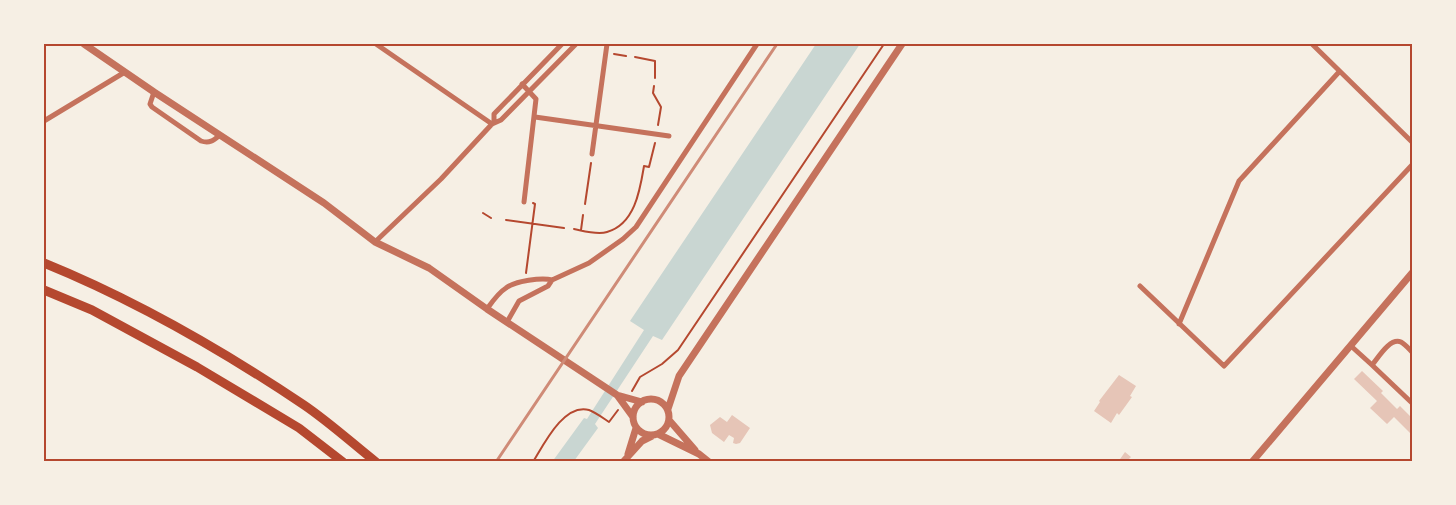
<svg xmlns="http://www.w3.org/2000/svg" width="1456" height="505" font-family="'Titillium Web',sans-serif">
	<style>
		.water { fill: #c9d6d2 }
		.building { fill: #e6c5b7 }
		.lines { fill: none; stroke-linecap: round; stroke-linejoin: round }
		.path { stroke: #b5482f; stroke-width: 2 }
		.minor { stroke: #c5725c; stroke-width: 5 }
		.tertiary { stroke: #c5725c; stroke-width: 7 }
		.trunk { stroke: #b5482f; stroke-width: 9 }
		.rail { stroke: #cf8b77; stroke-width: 3 }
		.neatline { fill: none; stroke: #b5482f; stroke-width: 2 }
	</style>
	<rect width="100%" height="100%" fill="#f6efe4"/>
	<!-- water -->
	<path class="water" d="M 816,44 L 860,44 L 662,340 L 653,336 L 595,424 L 598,428 L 574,461 L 552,462 L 584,418 L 587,419 L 644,330 L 630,321 Z"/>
	<!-- building -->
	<path class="building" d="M 1362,371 L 1383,391 L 1381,393 L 1397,409 L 1400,406 L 1412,418 L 1412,435 L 1394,417 L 1387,424 L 1370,408 L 1377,401 L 1354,379 Z
		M 1119,375 L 1136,386 L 1130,396 L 1132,397 L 1119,415 L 1117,413 L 1111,423 L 1094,411 L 1100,402 L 1099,401 Z
		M 732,415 L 750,428 L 740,443 L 736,444 L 733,443 L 734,438 L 729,435 L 724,442 L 712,433 L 710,425 L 720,417 L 727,422 Z
		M 1125,452 L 1131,457 L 1129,459 L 1132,462 L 1118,462 Z"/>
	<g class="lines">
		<!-- path -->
		<path class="path" d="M 614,54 L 626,56
			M 635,57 L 655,61 L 655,78
			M 654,86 L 653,93 L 661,107 L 658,125
			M 585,204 L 591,163
			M 483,213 L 491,218
			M 506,220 L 564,228
			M 574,229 C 584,231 597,235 607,232 C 635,224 640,190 644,166 L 649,167 L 655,143
			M 581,230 L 583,215
			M 526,273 L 535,204 L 533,203
			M 632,391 L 640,377 L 662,364 L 678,350 L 884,44
			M 533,462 C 544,444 564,403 589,410 C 595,412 603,418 609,422 L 618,410"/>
		<!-- minor -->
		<path class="minor" d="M 376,44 L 492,124
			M 1312,44 L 1412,142
			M 522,84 L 536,99 L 524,202
			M 154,92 L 150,104 L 152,107 L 201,141 C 210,144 214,140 220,135
			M 535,117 L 669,136
			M 44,121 L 125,72
			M 494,122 L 494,114 L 562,44
			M 592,154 L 607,44
			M 375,242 L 441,179 L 492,124 L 501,120 L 576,44
			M 1140,286 L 1224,366 L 1412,165
			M 487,309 C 492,302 498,293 506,288 C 515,281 542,277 552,280
			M 507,322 L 519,301 L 548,286 L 552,280 L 589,263 L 623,239 L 636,227 L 757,44
			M 1179,324 L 1239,181 L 1339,72
			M 1351,346 L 1372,365
			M 1412,352 C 1409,349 1405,344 1401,342 C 1390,337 1378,358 1372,365 L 1412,403"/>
		<!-- tertiary -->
		<path class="tertiary" d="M 84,44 L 154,92 L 324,203 L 375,242 L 429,268 L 487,309 L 617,395 L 642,402
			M 617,395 L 633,417
			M633 417a18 18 0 1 1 36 0a18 18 0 1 1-36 0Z
			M 668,409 L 679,376 L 902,44
			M 669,420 L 695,450
			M 658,434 L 699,454 L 709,462
			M 628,454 L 636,428
			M 623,462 L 642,441 L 652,436
			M 1252,462 L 1412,273"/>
		<!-- trunk -->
		<path class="trunk" d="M 44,263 C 135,300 222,350 304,405 C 329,422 352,443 376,462
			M 44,290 L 92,310 L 197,367 L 299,428 L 343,462"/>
		<!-- rail -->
		<path class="rail" d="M 496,462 L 777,44"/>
	</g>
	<!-- border -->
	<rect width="1456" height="505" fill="none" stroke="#f6efe4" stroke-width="90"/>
	<rect x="45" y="45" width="1366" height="415" class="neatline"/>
</svg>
